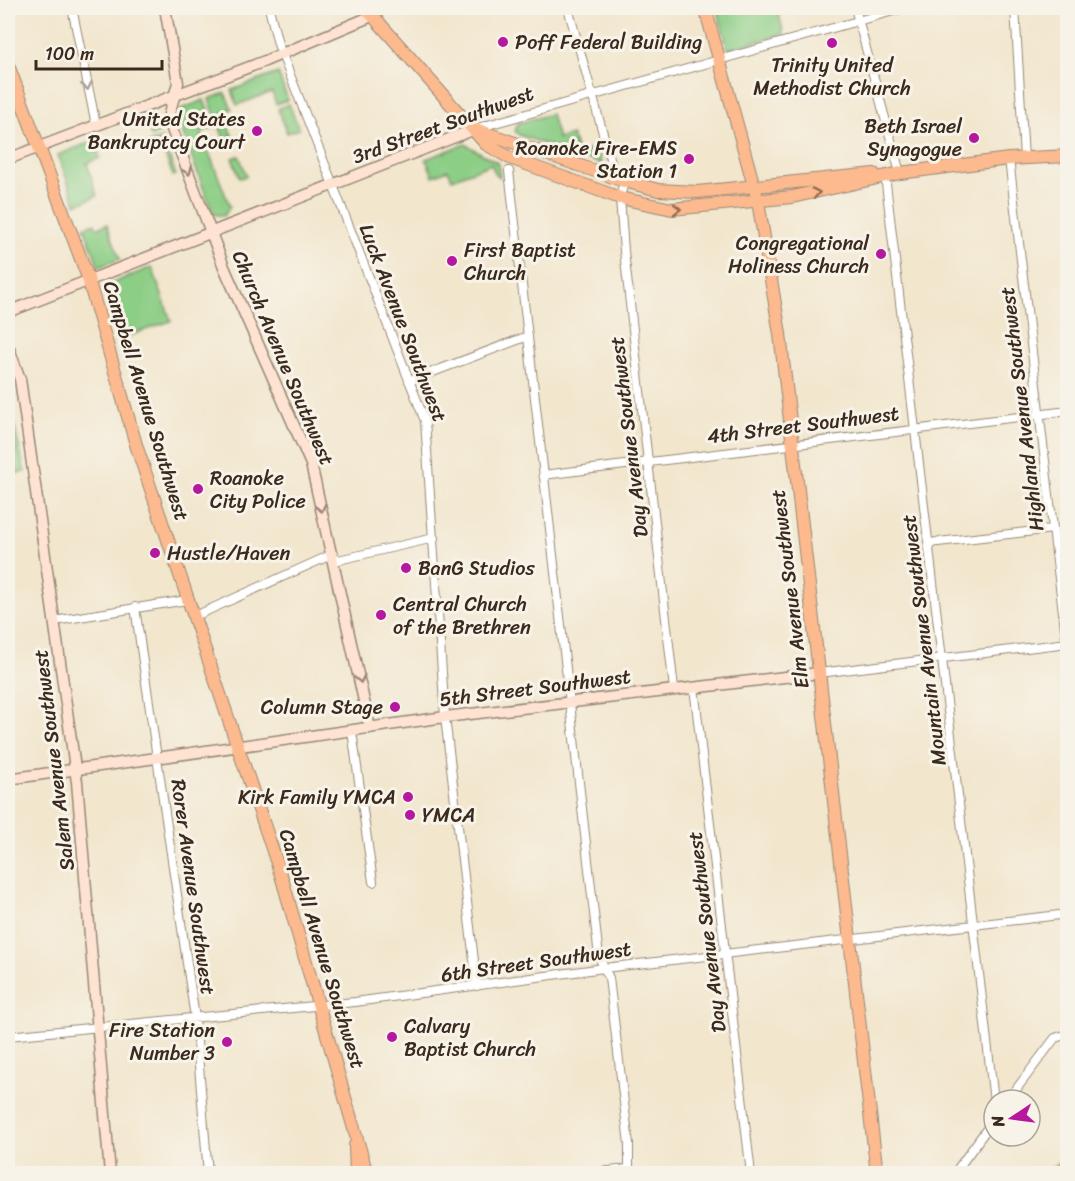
<svg xmlns="http://www.w3.org/2000/svg" width="1075" height="1181" font-family="Sriracha,sans-serif">
	<style>
		.green { fill: #8cce86; stroke: #647c52; stroke-width: 1.5 }
		.forest { fill: #71b173; stroke: #566e48; stroke-width: 1.5 }
		.lines { fill: none; stroke-linecap: round; stroke-linejoin: round }
		.street-casing { stroke: #968876; stroke-width: 10 }
		.secondary-casing { stroke: #968876; stroke-width: 13 }
		.primary-casing { stroke: #968876; stroke-width: 14 }
		.street { stroke: #fff; stroke-width: 8 }
		.secondary { stroke: #fee3d2; stroke-width: 10 }
		.primary { stroke: #fcba8e; stroke-width: 12 }
		.oneway { stroke: #a79f9a }
		.oneway2 { stroke: #9c8678 }
		.oneway3 { stroke: #926b50 }
		.poi-dot { fill: #b5179e; stroke: #f7f3e8; stroke-width: 2 }
		.labels { text-anchor: middle; dominant-baseline: central; stroke-width: 6; stroke-linejoin: round; paint-order: stroke }
		.poi-label { font-size: 20px; fill: #3b2a1e; stroke: #f7f3e8; text-anchor: start }
		.street-label { font-size: 20px; fill: #3b2a1e; stroke: #f7f3e8 }
	</style>
	<rect width="100%" height="100%" fill="#f7f3e8"/>
	<filter id="ink" filterUnits="userSpaceOnUse"><feTurbulence type="fractalNoise" baseFrequency=".0167" numOctaves="2"/><feDisplacementMap in="SourceGraphic" scale="12" xChannelSelector="R" yChannelSelector="G"/><feConvolveMatrix kernelMatrix="1 2 1 2 8 2 1 2 1" color-interpolation-filters="sRGB"/></filter>
	<filter id="wash" filterUnits="userSpaceOnUse"><feTurbulence type="fractalNoise" baseFrequency=".008" numOctaves="4" result="noise"/><feDisplacementMap in="SourceGraphic" scale="24" xChannelSelector="R" yChannelSelector="G"/><feGaussianBlur stdDeviation="1.35" result="paint"/><feColorMatrix in="noise" values="0 0 0 0 0 0 0 0 0 0 0 0 0 0 0 0 0 1.4 0 .05"/><feComposite in="paint" operator="in"/></filter>
	<g filter="url(#wash)">
		<rect width="100%" height="100%" fill="#f2e6cd"/>
		<!-- green -->
		<path class="green" d="M 717,8 L 777,8 L 784,34 L 728,49 Z
			M 278,73 L 288,100 L 276,104 L 272,92 L 237,105 L 232,90 Z
			M 225,93 L 232,109 L 223,112 L 234,141 L 226,144 L 209,99 Z
			M 204,100 L 215,127 L 201,132 L 230,207 L 224,216 L 213,214 L 177,118 L 181,109 Z
			M 289,104 L 299,129 L 287,133 L 278,109 Z
			M 551,114 L 558,139 L 572,135 L 577,153 L 599,148 L 601,164 L 519,135 L 515,131 L 518,123 Z
			M 150,118 L 156,120 L 161,132 L 151,136 L 145,122 Z
			M 162,138 L 176,175 L 173,176 L 160,142 L 134,152 L 133,149 Z
			M 94,141 L 100,158 L 87,163 L 97,196 L 76,204 L 58,155 Z
			M 465,144 L 498,163 L 500,177 L 496,175 L 491,164 L 452,179 L 448,170 L 433,176 L 426,159 Z
			M 239,156 L 247,176 L 240,178 L 232,158 Z
			M 95,223 L 97,228 L 107,224 L 120,259 L 99,267 L 84,227 Z
			M 152,267 L 171,321 L 119,339 L 105,286 Z
			M 12,424 L 14,424 L 25,472 L 16,473 L 8,469 L 8,452 L 16,451 Z"/>
		<!-- forest -->
		<path class="forest" d="M 1062,1160 L 1067,1160 L 1067,1173 L 1047,1173 Z"/>
	</g>
	<g filter="url(#ink)">
		<g class="lines">
			<defs>
				<path id="street" d="M 72,8 L 96,125
					M 269,8 L 278,44 L 425,421 L 445,717 L 477,986
					M 568,8 L 611,162
					M 855,8 L 900,173
					M 1015,8 L 1024,158
					M 372,16 L 382,8
					M 477,128 L 904,8
					M 1009,159 L 1068,654
					M 509,171 L 599,957 L 609,978 L 629,1144 L 629,1174
					M 885,175 L 994,1101
					M 624,181 L 620,198 L 624,251 L 674,689
					M 409,381 L 528,336
					M 543,475 L 1068,411
					M 929,543 L 1053,529
					M 334,561 L 434,538
					M 135,607 L 195,1018 L 208,1174
					M 193,617 L 333,554
					M 54,621 L 187,600
					M 819,673 L 1068,643
					M 694,687 L 751,1174
					M 352,731 L 373,882
					M 8,1036 L 355,1002 L 604,968 L 1068,914
					M 1008,1100 L 1055,1038 L 1068,1034
					M 579,1174 L 629,1169
					M 954,1174 L 994,1119"/>
				<path id="secondary" d="M 165,8 L 178,83 L 169,114 L 170,124 L 224,267 L 311,464 L 370,728
					M 8,159 L 265,61 L 372,16
					M 8,312 L 475,129
					M 8,346 L 20,379 L 77,782 L 110,1174
					M 8,779 L 445,717 L 819,673"/>
				<path id="primary" d="M 366,8 L 486,144 L 510,158 L 620,198 L 672,209 L 792,197 L 900,173 L 1009,159 L 1068,156
					M 705,8 L 758,201 L 780,334 L 877,1174
					M 8,65 L 87,275 L 137,448 L 281,875 L 367,1174
					M 475,129 L 624,181 L 658,190 L 697,192 L 874,174
					M 355,1145 L 356,1174"/>
			</defs>
			<!-- street casing -->
			<use href="#street" class="street-casing"/>
			<!-- secondary casing -->
			<use href="#secondary" class="secondary-casing"/>
			<!-- primary casing -->
			<use href="#primary" class="primary-casing"/>
			<!-- street -->
			<use href="#street" class="street"/>
			<!-- secondary -->
			<use href="#secondary" class="secondary"/>
			<!-- primary -->
			<use href="#primary" class="primary"/>
		</g>
		<!-- one-way arrows -->
		<defs><path id="oneway-chevron" d="M-2-3.5L2.5 0L-2 3.5" fill="none" stroke-width="1.6" stroke-linecap="round" stroke-linejoin="round" transform="scale(1.5)"/></defs>
		<use class="oneway" href="#oneway-chevron" transform="translate(87 86) rotate(79)"/>
		<g class="oneway2">
			<use href="#oneway-chevron" transform="translate(188 171) rotate(70)"/>
			<use href="#oneway-chevron" transform="translate(321 508) rotate(76)"/>
			<use href="#oneway-chevron" transform="translate(360 679) rotate(78)"/>
		</g>
		<g class="oneway3">
			<use href="#oneway-chevron" transform="translate(816 193) rotate(-11)"/>
			<use href="#oneway-chevron" transform="translate(677 209)"/>
		</g>
	</g>
	<!-- markers -->
	<g class="poi-dot">
		<circle cx="503" cy="42" r="6"/>
		<circle cx="832" cy="43" r="6"/>
		<circle cx="257" cy="131" r="6"/>
		<circle cx="974" cy="138" r="6"/>
		<circle cx="689" cy="159" r="6"/>
		<circle cx="881" cy="254" r="6"/>
		<circle cx="452" cy="261" r="6"/>
		<circle cx="198" cy="489" r="6"/>
		<circle cx="155" cy="553" r="6"/>
		<circle cx="406" cy="568" r="6"/>
		<circle cx="381" cy="615" r="6"/>
		<circle cx="395" cy="707" r="6"/>
		<circle cx="408" cy="797" r="6"/>
		<circle cx="410" cy="815" r="6"/>
		<circle cx="392" cy="1037" r="6"/>
		<circle cx="227" cy="1042" r="6"/>
	</g>
	<g class="labels">
		<!-- poi labels -->
		<g class="poi-label">
			<text x="515" y="42">Poff Federal Building</text>
			<text x="832" y="65" text-anchor="middle">Trinity United<tspan x="832" dy="23">Methodist Church</tspan></text>
			<text x="245" y="119" text-anchor="end">United States<tspan x="245" dy="23">Bankruptcy Court</tspan></text>
			<text x="962" y="126" text-anchor="end">Beth Israel<tspan x="962" dy="23">Synagogue</tspan></text>
			<text x="677" y="148" text-anchor="end">Roanoke Fire-EMS<tspan x="677" dy="23">Station 1</tspan></text>
			<text x="869" y="243" text-anchor="end">Congregational<tspan x="869" dy="23">Holiness Church</tspan></text>
			<text x="464" y="250">First Baptist<tspan x="464" dy="23">Church</tspan></text>
			<text x="210" y="478">Roanoke<tspan x="210" dy="23">City Police</tspan></text>
			<text x="167" y="553">Hustle/Haven</text>
			<text x="418" y="568">BanG Studios</text>
			<text x="393" y="604">Central Church<tspan x="393" dy="23">of the Brethren</tspan></text>
			<text x="383" y="707" text-anchor="end">Column Stage</text>
			<text x="396" y="797" text-anchor="end">Kirk Family YMCA</text>
			<text x="422" y="815">YMCA</text>
			<text x="404" y="1026">Calvary<tspan x="404" dy="23">Baptist Church</tspan></text>
			<text x="215" y="1030" text-anchor="end">Fire Station<tspan x="215" dy="23">Number 3</tspan></text>
		</g>
		<!-- street labels -->
		<g class="street-label">
			<text transform="translate(443 125) rotate(-20)">3rd Street Southwest</text>
			<text transform="translate(403 323) rotate(69)">Luck Avenue Southwest</text>
			<text transform="translate(283 358) rotate(67)">Church Avenue Southwest</text>
			<text transform="translate(146 401) rotate(73)">Campbell Avenue Southwest</text>
			<text transform="translate(1022 409) rotate(-97)">Highland Avenue Southwest</text>
			<text transform="translate(803 425) rotate(-7)">4th Street Southwest</text>
			<text transform="translate(629 437) rotate(-97)">Day Avenue Southwest</text>
			<text transform="translate(790 589) rotate(-97)">Elm Avenue Southwest</text>
			<text transform="translate(924 640) rotate(-97)">Mountain Avenue Southwest</text>
			<text transform="translate(535 688) rotate(-7)">5th Street Southwest</text>
			<text transform="translate(54 760) rotate(-97)">Salem Avenue Southwest</text>
			<text transform="translate(193 887) rotate(82)">Rorer Avenue Southwest</text>
			<text transform="translate(707 932) rotate(-97)">Day Avenue Southwest</text>
			<text transform="translate(322 949) rotate(73)">Campbell Avenue Southwest</text>
			<text transform="translate(536 962) rotate(-8)">6th Street Southwest</text>
		</g>
	</g>
	<!-- margin -->
	<rect width="1075" height="1181" fill="none" stroke="#f7f3e8" stroke-width="30"/>
	<!-- north arrow -->
	<g transform="translate(1012 1118) rotate(257)"><circle r="28" fill="#f7f3e8" stroke="#aca397" stroke-width="1.5"/>
	<path d="M0-4.5L10 22L0 15L-10 22Z" fill="#b5179e"/>
	<text y="-9" font-size="16" font-weight="bold" text-anchor="middle" fill="#3b2a1e">N</text>
	</g>
	<!-- scale -->
	<path d="M36 60v9h126v-9" fill="none" stroke="#3b2a1e" stroke-width="3"/>
	<text x="45" y="60" font-size="18" fill="#3b2a1e" stroke="#f7f3e8" stroke-width="4.5" paint-order="stroke">100 m</text>
</svg>
